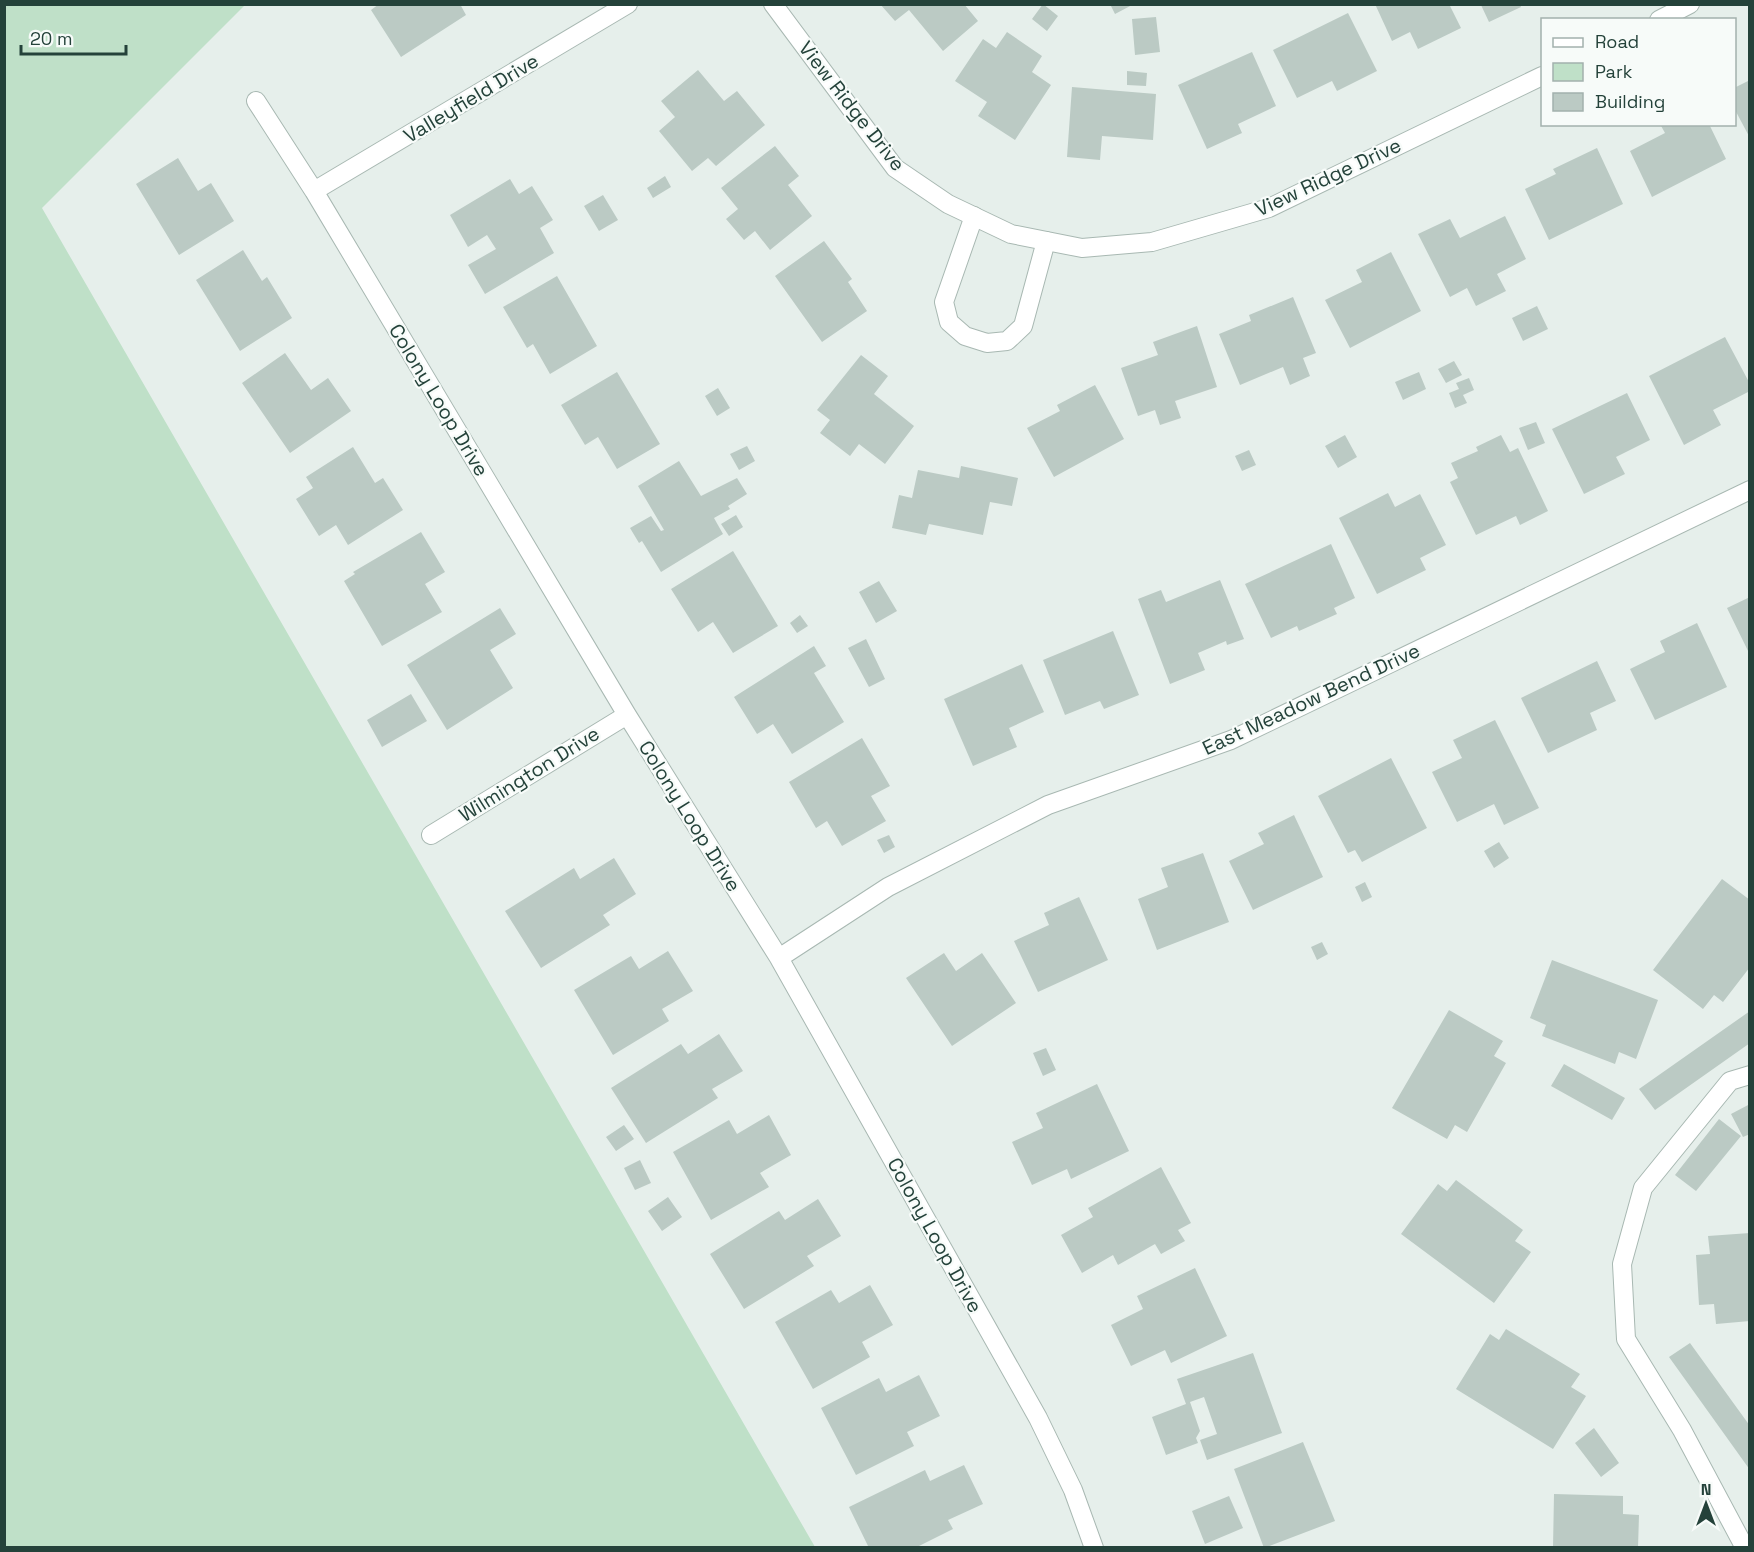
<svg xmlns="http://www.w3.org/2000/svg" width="1754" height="1552" font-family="'Space Grotesk',sans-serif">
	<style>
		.green { fill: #bfe0c8 }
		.building { fill: #bbcac4 }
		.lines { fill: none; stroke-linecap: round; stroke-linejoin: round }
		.service-casing { stroke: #a8b8b2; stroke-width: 20 }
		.minor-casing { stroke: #a8b8b2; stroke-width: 20 }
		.service { stroke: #fff; stroke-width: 18 }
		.minor { stroke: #fff; stroke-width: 18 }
		.labels { text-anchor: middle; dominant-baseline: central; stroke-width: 4.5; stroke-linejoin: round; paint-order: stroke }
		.street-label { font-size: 20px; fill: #24423a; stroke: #f7fbf9 }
	</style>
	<rect width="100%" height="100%" fill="#e6efeb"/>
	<!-- green -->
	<path class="green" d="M 5,4 L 245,5 L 42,208 L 815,1547 L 5,1547 Z"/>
	<!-- building -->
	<path class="building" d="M 379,4 L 460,4 L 466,15 L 401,57 L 371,10 Z
		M 880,4 L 964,4 L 978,21 L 943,51 L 909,10 L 895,21 Z
		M 1043,4 L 1058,16 L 1047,31 L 1032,19 Z
		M 1110,4 L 1134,4 L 1115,14 Z
		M 1375,4 L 1449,4 L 1461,28 L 1418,49 L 1410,32 L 1392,41 Z
		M 1481,5 L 1520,5 L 1521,7 L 1489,22 Z
		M 1348,13 L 1377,71 L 1337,91 L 1332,81 L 1297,98 L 1273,50 Z
		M 1156,17 L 1160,52 L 1135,55 L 1132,19 Z
		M 1007,32 L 1042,56 L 1032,72 L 1051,85 L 1015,140 L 978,116 L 987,102 L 955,81 L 983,39 L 996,48 Z
		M 1252,52 L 1276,106 L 1238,124 L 1242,133 L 1207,149 L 1178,85 Z
		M 698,70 L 724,101 L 737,91 L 765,125 L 716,166 L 708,158 L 692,171 L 659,131 L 675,117 L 661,101 Z
		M 1127,71 L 1147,73 L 1146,86 L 1127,85 Z
		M 1750,80 L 1750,138 L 1734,108 L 1734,88 Z
		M 1072,87 L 1156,94 L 1153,140 L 1102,136 L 1100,160 L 1067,157 Z
		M 1660,124 L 1709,124 L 1726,159 L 1652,197 L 1630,151 L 1665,133 Z
		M 775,146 L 799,176 L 788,185 L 812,216 L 770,250 L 755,231 L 744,240 L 726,219 L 738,209 L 721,188 Z
		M 1597,148 L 1623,204 L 1549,240 L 1525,189 L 1556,174 L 1553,169 Z
		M 178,158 L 198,191 L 211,183 L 234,221 L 179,255 L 136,184 Z
		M 665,176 L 671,187 L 653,198 L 647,188 Z
		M 510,179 L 519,194 L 532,186 L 553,220 L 540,228 L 554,253 L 485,294 L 468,265 L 496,249 L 487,235 L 468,247 L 450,215 Z
		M 603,195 L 618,220 L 599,231 L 584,206 Z
		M 1505,216 L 1526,259 L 1497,274 L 1506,291 L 1476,306 L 1467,288 L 1450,297 L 1418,234 L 1450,219 L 1460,238 Z
		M 824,241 L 852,279 L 848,282 L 867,311 L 822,342 L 775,276 Z
		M 243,250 L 262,281 L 267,277 L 292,318 L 240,351 L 196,280 Z
		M 1391,252 L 1421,311 L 1350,348 L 1325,300 L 1362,282 L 1356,270 Z
		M 557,276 L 597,346 L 550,374 L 533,344 L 527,348 L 503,307 Z
		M 1293,297 L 1316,353 L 1303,358 L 1310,376 L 1290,385 L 1283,367 L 1240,385 L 1219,334 L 1251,321 L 1249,315 Z
		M 1537,306 L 1548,329 L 1523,341 L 1512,318 Z
		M 1197,326 L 1217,387 L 1175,401 L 1181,418 L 1160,425 L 1155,410 L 1138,416 L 1121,368 L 1158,355 L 1153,342 Z
		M 1725,337 L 1750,384 L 1750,391 L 1713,410 L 1721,425 L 1684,445 L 1649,376 Z
		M 285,353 L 311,390 L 328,378 L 351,411 L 290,453 L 242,383 Z
		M 861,355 L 888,376 L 874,394 L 914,426 L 885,464 L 859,444 L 850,456 L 820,433 L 830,420 L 817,410 Z
		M 1454,361 L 1462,375 L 1446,383 L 1438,369 Z
		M 617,372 L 660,444 L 617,469 L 598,437 L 585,445 L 561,405 Z
		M 1419,372 L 1426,389 L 1403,400 L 1395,382 Z
		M 1469,378 L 1474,390 L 1463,395 L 1467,403 L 1455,408 L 1449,393 L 1459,389 L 1456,383 Z
		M 1095,385 L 1124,439 L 1054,477 L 1027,428 L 1060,411 L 1057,405 Z
		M 718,388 L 730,408 L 717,416 L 705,396 Z
		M 1627,393 L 1650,440 L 1616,457 L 1625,474 L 1584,494 L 1552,429 Z
		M 1536,422 L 1545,443 L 1528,450 L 1519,428 Z
		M 1345,435 L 1357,457 L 1338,468 L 1325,446 Z
		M 1501,435 L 1510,452 L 1518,448 L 1548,511 L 1520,525 L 1516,516 L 1476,535 L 1450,482 L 1458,478 L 1451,463 L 1478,451 L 1476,447 Z
		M 747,446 L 755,461 L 739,470 L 730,454 Z
		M 353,447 L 375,483 L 383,478 L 403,510 L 348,545 L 336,525 L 319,536 L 296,499 L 313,488 L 306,477 Z
		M 1249,450 L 1256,465 L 1242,471 L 1235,456 Z
		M 679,461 L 701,496 L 737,478 L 747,494 L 728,506 L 730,509 L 714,518 L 723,534 L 661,572 L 642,541 L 639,543 L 630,528 L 651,516 L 661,531 L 664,530 L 638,486 Z
		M 961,466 L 1018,478 L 1012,506 L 990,502 L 983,535 L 929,524 L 926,535 L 892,528 L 899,495 L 912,498 L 918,470 L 959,478 Z
		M 1388,493 L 1395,507 L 1420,494 L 1446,545 L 1420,558 L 1426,570 L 1377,594 L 1339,518 Z
		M 736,515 L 743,527 L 729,536 L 721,524 Z
		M 421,532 L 445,572 L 425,584 L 442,612 L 382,646 L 344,581 L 355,574 L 353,572 Z
		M 1331,544 L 1355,598 L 1334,608 L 1337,614 L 1299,631 L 1297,626 L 1271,638 L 1245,584 Z
		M 733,551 L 778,626 L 733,653 L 713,622 L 698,632 L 671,589 Z
		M 1220,580 L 1244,639 L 1227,645 L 1226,641 L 1198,653 L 1205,670 L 1170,684 L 1138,599 L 1161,590 L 1166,602 Z
		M 879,581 L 897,611 L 876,623 L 859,592 Z
		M 1750,597 L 1750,655 L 1727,608 Z
		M 500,608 L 516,634 L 490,650 L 513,688 L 447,730 L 407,665 Z
		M 800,615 L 808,626 L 797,633 L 790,623 Z
		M 1697,623 L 1727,687 L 1655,720 L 1630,669 L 1665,652 L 1660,641 Z
		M 1113,631 L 1139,695 L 1104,709 L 1100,701 L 1065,715 L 1043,660 Z
		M 866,639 L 885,679 L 869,687 L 848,648 Z
		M 814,646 L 826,666 L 814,673 L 844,722 L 792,754 L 773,724 L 757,734 L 734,697 Z
		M 1597,661 L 1616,701 L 1590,713 L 1597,730 L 1548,753 L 1521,698 Z
		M 1022,664 L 1044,712 L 1009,728 L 1017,747 L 973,766 L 944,699 Z
		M 411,694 L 427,721 L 382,747 L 367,720 Z
		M 1495,720 L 1539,808 L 1504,825 L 1494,804 L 1457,822 L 1432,772 L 1462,758 L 1453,740 Z
		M 862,738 L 890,786 L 871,796 L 886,821 L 842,846 L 827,821 L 816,828 L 789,782 Z
		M 1391,758 L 1427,828 L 1362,862 L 1355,850 L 1348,853 L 1318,796 Z
		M 1294,815 L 1323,877 L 1253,910 L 1229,861 L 1264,844 L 1258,833 Z
		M 889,835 L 895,847 L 884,853 L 877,840 Z
		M 1499,842 L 1509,858 L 1494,868 L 1484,851 Z
		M 1203,853 L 1229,922 L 1157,950 L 1138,899 L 1168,887 L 1161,868 Z
		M 614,858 L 636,894 L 603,915 L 610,925 L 541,968 L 505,911 L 574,868 L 580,879 Z
		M 1722,879 L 1750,900 L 1750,967 L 1723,1002 L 1714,995 L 1703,1009 L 1653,970 Z
		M 1365,882 L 1372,897 L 1362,902 L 1355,887 Z
		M 1079,897 L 1108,960 L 1038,992 L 1014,941 L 1049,925 L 1044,913 Z
		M 1322,942 L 1328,954 L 1317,960 L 1311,947 Z
		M 668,951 L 693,991 L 662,1009 L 669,1021 L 613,1055 L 574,990 L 631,956 L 639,969 Z
		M 944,953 L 956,971 L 982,953 L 1016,1003 L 952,1046 L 906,978 Z
		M 1552,960 L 1658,1000 L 1636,1059 L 1619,1052 L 1615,1064 L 1542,1036 L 1546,1025 L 1530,1018 Z
		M 1449,1010 L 1503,1041 L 1494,1056 L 1506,1063 L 1467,1132 L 1455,1125 L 1447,1139 L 1392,1108 Z
		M 1750,1011 L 1750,1043 L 1655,1110 L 1639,1089 Z
		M 719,1034 L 743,1071 L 712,1089 L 718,1098 L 646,1143 L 611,1088 L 681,1044 L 688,1054 Z
		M 1046,1048 L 1056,1070 L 1043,1076 L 1033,1053 Z
		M 1564,1064 L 1625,1098 L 1612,1120 L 1551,1086 Z
		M 1097,1084 L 1129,1151 L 1071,1179 L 1067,1169 L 1032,1185 L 1012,1142 L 1043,1128 L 1036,1113 Z
		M 1750,1104 L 1750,1134 L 1743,1137 L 1731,1114 Z
		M 769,1115 L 791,1155 L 760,1173 L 769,1187 L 711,1220 L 673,1152 L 729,1120 L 737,1134 Z
		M 1719,1119 L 1741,1136 L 1696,1191 L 1675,1175 Z
		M 624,1125 L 634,1139 L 616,1151 L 606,1137 Z
		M 640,1160 L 651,1183 L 635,1190 L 624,1168 Z
		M 1161,1167 L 1191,1223 L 1178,1230 L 1185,1241 L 1161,1254 L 1155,1244 L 1118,1265 L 1113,1255 L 1082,1273 L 1061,1235 L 1093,1217 L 1088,1208 Z
		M 1456,1180 L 1523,1230 L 1515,1241 L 1531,1252 L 1494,1303 L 1401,1234 L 1438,1184 L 1447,1191 Z
		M 668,1197 L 682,1217 L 662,1231 L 648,1211 Z
		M 818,1199 L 841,1236 L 807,1256 L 814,1266 L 744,1309 L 710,1254 L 779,1211 L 785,1220 Z
		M 1750,1233 L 1750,1321 L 1716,1324 L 1714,1304 L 1699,1305 L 1696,1255 L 1710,1254 L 1708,1236 Z
		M 1195,1268 L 1227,1336 L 1171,1363 L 1165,1350 L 1131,1366 L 1111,1325 L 1143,1309 L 1137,1296 Z
		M 870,1285 L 893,1325 L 862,1342 L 870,1357 L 813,1389 L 775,1322 L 831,1290 L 839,1303 Z
		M 1506,1329 L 1580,1374 L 1571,1387 L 1586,1396 L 1553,1449 L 1456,1389 L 1490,1334 L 1499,1340 Z
		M 1690,1343 L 1750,1426 L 1750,1470 L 1669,1357 Z
		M 1253,1353 L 1282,1433 L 1207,1460 L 1200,1440 L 1217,1434 L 1204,1397 L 1190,1402 L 1200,1431 L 1196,1438 L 1198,1443 L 1166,1455 L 1152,1417 L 1186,1404 L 1177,1379 Z
		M 919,1375 L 940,1416 L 907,1432 L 914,1446 L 856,1475 L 821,1408 L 879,1378 L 886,1392 Z
		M 1594,1428 L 1619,1463 L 1601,1477 L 1575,1443 Z
		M 1303,1442 L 1335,1521 L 1264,1548 L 1234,1469 Z
		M 964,1465 L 983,1504 L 948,1520 L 953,1529 L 915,1548 L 869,1548 L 849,1507 L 925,1470 L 930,1481 Z
		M 1554,1494 L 1623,1496 L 1623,1514 L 1639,1515 L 1638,1548 L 1553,1548 Z
		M 1229,1496 L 1243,1528 L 1205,1544 L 1192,1511 Z"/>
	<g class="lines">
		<defs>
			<path id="service" d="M 974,216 L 944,302 L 949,322 L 965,336 L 987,343 L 1007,341 L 1023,326 L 1046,241
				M 1745,1548 L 1682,1430 L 1626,1339 L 1622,1264 L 1643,1188 L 1730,1081 L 1750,1075"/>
			<path id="minor" d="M 773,4 L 895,168 L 948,204 L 1011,234 L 1082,248 L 1152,242 L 1269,208 L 1542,76
				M 1659,20 L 1690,4
				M 256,101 L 314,191 L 627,715 L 779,958 L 1038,1418 L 1073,1490 L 1094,1548
				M 314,191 L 628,4
				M 431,835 L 627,715
				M 779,958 L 888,887 L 1048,805 L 1231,740 L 1750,490"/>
		</defs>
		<!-- service casing -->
		<use href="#service" class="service-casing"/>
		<!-- minor casing -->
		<use href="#minor" class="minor-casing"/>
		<!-- service -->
		<use href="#service" class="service"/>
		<!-- minor -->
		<use href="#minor" class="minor"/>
	</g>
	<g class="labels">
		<!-- street labels -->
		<g class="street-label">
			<text transform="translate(471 98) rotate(-31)">Valleyfield Drive</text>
			<text transform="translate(852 106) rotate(52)">View Ridge Drive</text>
			<text transform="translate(1328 177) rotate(-25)">View Ridge Drive</text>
			<text transform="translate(439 400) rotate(59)">Colony Loop Drive</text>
			<text transform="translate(1311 699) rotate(-25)">East Meadow Bend Drive</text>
			<text transform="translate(529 774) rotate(-32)">Wilmington Drive</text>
			<text transform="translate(690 816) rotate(58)">Colony Loop Drive</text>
			<text transform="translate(935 1235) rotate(61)">Colony Loop Drive</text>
		</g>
	</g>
	<!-- border -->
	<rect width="1754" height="1552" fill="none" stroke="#24423a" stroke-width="12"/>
	<!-- legend -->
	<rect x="1541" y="18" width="195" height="108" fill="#f7fbf9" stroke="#a3b1ad" stroke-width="1.5"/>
	<rect x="1553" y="38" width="30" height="9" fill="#ffffff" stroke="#a3b1ad" stroke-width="1.5"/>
	<text x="1595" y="48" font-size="18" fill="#24423a">Road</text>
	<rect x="1553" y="63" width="30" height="18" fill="#bfe0c8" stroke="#a3b1ad" stroke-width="1.5"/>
	<text x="1595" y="78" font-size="18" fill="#24423a">Park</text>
	<rect x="1553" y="93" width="30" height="18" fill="#bbcac4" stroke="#a3b1ad" stroke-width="1.5"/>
	<text x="1595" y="108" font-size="18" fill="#24423a">Building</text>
	<!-- north arrow -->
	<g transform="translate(1706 1504)" stroke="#f7fbf9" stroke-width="4.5" paint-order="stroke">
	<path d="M0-4.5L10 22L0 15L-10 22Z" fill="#24423a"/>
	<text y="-9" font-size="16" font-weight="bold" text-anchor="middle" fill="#24423a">N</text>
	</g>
	<!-- scale -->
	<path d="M21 45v9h105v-9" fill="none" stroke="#24423a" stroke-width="3"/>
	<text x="30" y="45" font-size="18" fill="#24423a" stroke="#f7fbf9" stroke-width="4.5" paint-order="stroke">20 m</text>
</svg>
